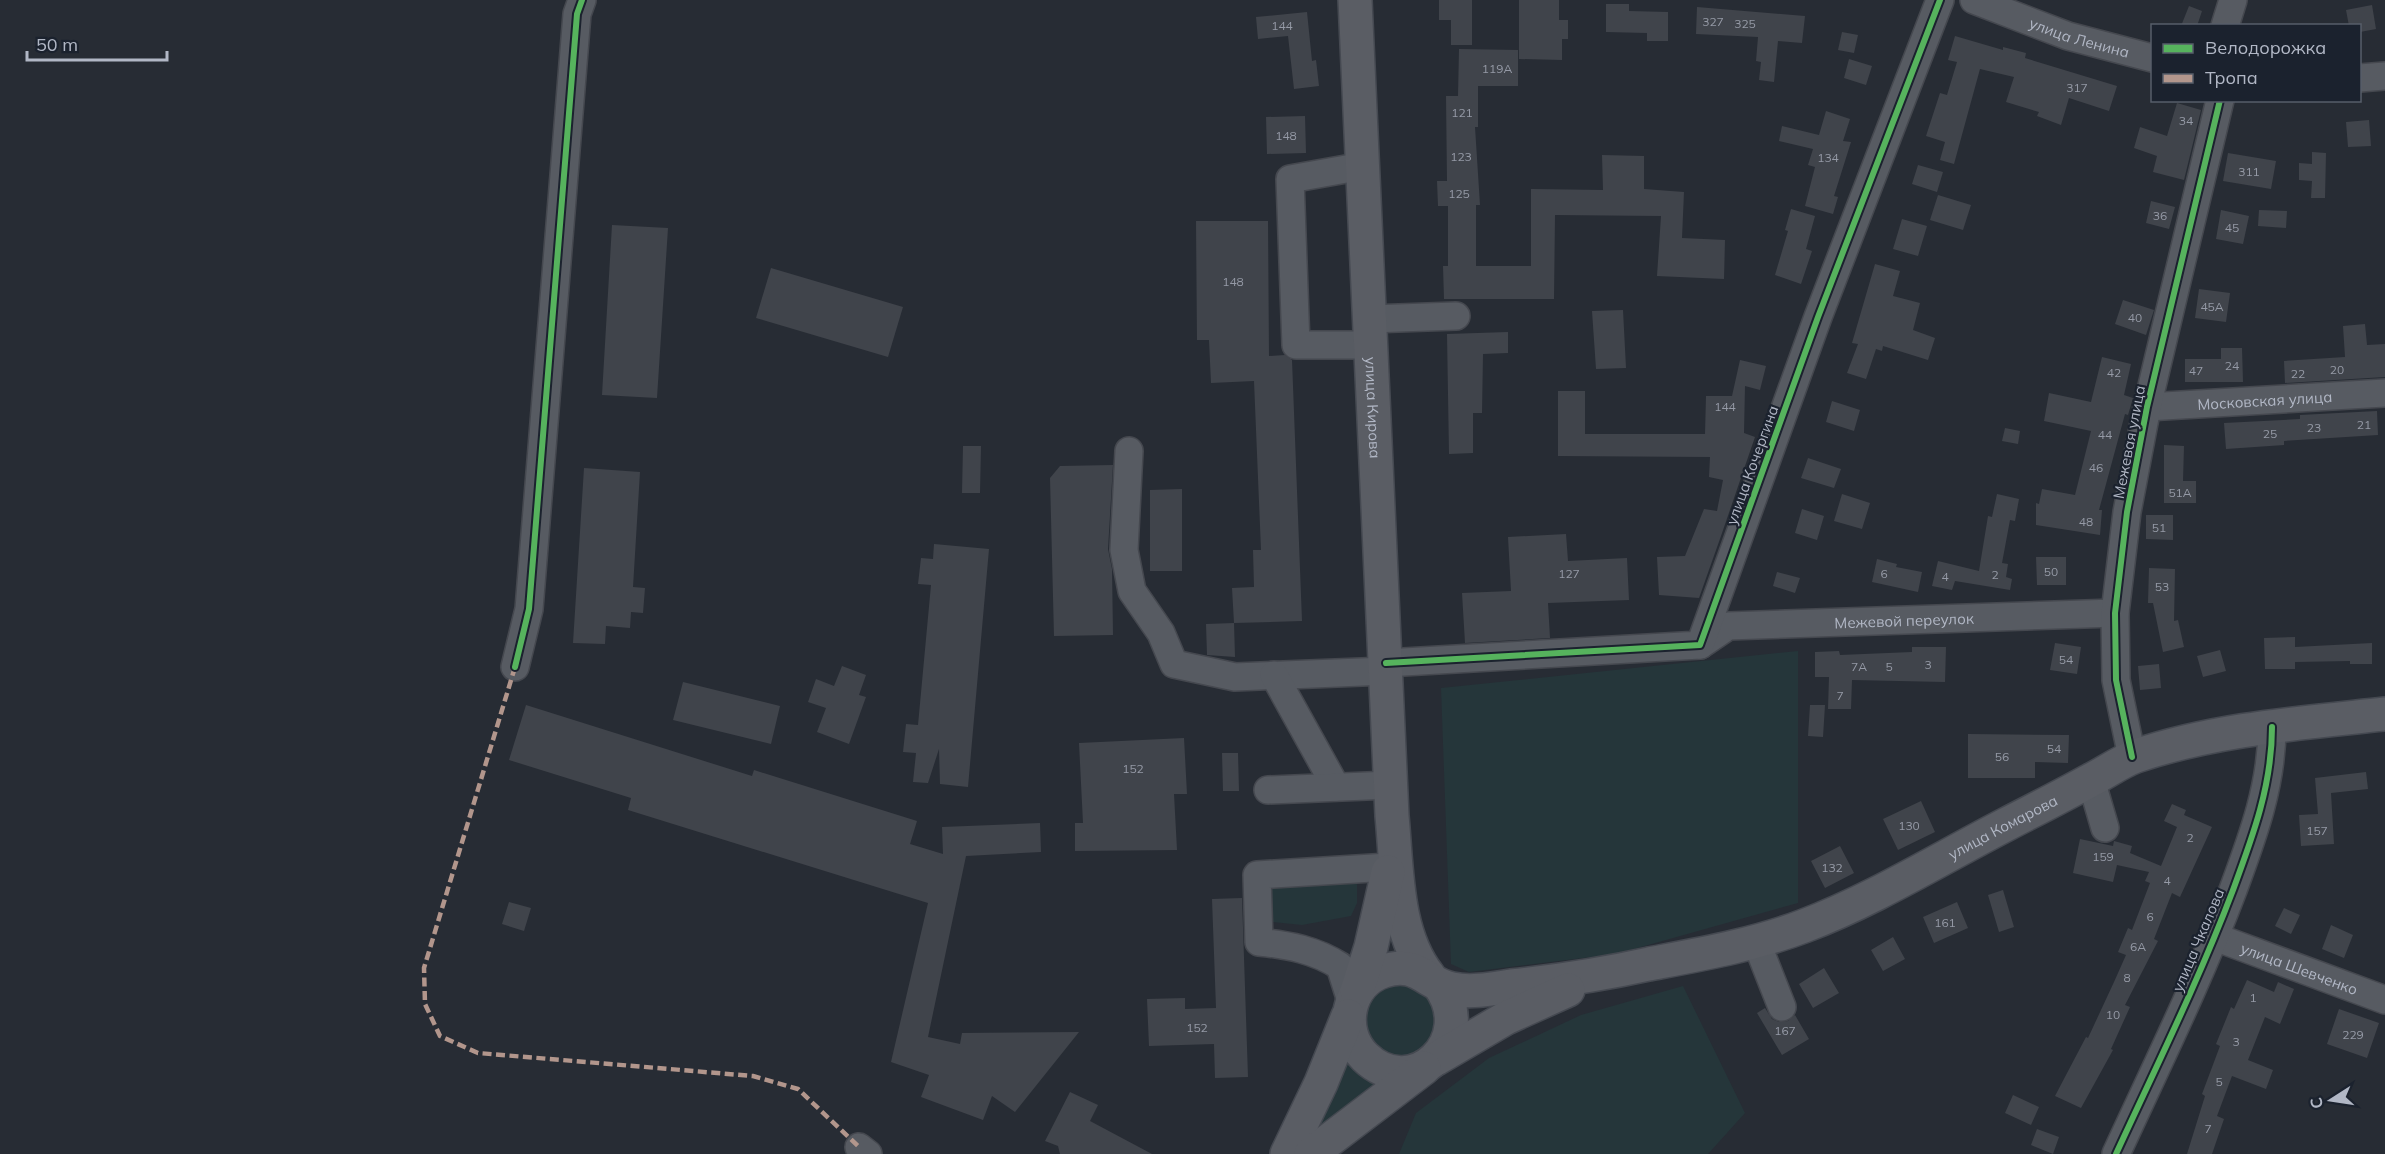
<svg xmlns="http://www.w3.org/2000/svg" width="2385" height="1154" font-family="Mulish,sans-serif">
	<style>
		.green { fill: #25363a }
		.building { fill: #40444b }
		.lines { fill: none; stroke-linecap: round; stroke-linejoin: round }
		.minor-casing { stroke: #45484f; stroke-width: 30 }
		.major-casing { stroke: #454951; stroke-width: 36 }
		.minor { stroke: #575b62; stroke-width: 27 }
		.major { stroke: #5a5d64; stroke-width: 33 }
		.quiet { stroke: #b2968c; stroke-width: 4.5; stroke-dasharray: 9 4.5; stroke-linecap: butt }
		.cycleway-casing { stroke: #1b222e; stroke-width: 10 }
		.cycleway { stroke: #56b35d; stroke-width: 6 }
		.labels { text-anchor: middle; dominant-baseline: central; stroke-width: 4.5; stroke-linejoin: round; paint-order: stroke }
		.number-label { font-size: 12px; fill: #959aa6 }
		.street-label { font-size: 15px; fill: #b1b7c5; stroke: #1b222e }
	</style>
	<rect width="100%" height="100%" fill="#272c34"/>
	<!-- green -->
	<path class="green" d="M 1798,651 L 1798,903 L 1616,954 L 1469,972 L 1451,964 L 1441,688 Z
		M 1338,882 L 1357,884 L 1357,903 L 1351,916 L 1302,925 L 1273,922 L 1270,887 Z
		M 1388,981 L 1422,985 L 1441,1026 L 1421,1055 L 1386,1058 L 1361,1030 L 1361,1011 Z
		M 1683,986 L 1745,1113 L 1708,1154 L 1399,1154 L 1416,1113 L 1489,1058 L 1581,1015 Z
		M 1349,1049 L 1386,1079 L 1321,1135 L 1313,1130 Z"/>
	<!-- building -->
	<path class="building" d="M 1439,0 L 1472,0 L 1472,45 L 1451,45 L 1451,20 L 1439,20 Z
		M 1519,0 L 1559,0 L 1559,20 L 1568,20 L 1568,39 L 1562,39 L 1562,60 L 1519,59 Z
		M 1606,4 L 1629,4 L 1629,11 L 1668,12 L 1668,41 L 1647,41 L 1647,33 L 1606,32 Z
		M 2372,5 L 2376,29 L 2360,32 L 2360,26 L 2349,26 L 2346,10 Z
		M 2189,6 L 2202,11 L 2197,26 L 2181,26 Z
		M 1697,7 L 1805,16 L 1802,43 L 1778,41 L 1774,82 L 1759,80 L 1761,62 L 1756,61 L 1758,37 L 1696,34 Z
		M 1307,12 L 1312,61 L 1316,60 L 1319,86 L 1294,89 L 1288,36 L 1258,39 L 1256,17 Z
		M 1842,32 L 1858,35 L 1854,53 L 1838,50 Z
		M 1955,36 L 2003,50 L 2003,47 L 2026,53 L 2025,58 L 2117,86 L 2109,111 L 2069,98 L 2061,125 L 2037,116 L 2039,112 L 2006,102 L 2014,77 L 1980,69 L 1954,164 L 1940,160 L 1945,142 L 1926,136 L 1940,93 L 1947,95 L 1957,62 L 1948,60 Z
		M 1459,49 L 1518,50 L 1518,86 L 1478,86 L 1478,127 L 1475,127 L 1480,205 L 1476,205 L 1476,266 L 1531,266 L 1531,189 L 1603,190 L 1602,155 L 1644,156 L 1644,189 L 1684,192 L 1682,238 L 1725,240 L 1724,279 L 1657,276 L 1661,216 L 1555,215 L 1554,299 L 1444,299 L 1443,266 L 1448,266 L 1448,206 L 1438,206 L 1437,181 L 1447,181 L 1446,96 L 1458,96 Z
		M 1849,59 L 1872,66 L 1866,85 L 1844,78 Z
		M 2177,103 L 2201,110 L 2184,180 L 2153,172 L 2157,156 L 2134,148 L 2140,127 L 2167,136 Z
		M 1826,111 L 1850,119 L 1843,141 L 1851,142 L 1834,196 L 1838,197 L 1833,214 L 1805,206 L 1815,167 L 1808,165 L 1813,149 L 1779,141 L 1782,126 L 1819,135 Z
		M 1305,116 L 1306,153 L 1267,154 L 1266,117 Z
		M 2369,120 L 2371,146 L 2348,147 L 2346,122 Z
		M 2312,152 L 2326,153 L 2325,198 L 2311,198 L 2312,181 L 2299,180 L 2299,163 L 2312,164 Z
		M 2228,153 L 2276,161 L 2271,189 L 2223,181 Z
		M 1918,165 L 1943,172 L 1937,192 L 1912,184 Z
		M 1938,195 L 1971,205 L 1963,230 L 1930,220 Z
		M 2151,201 L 2175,207 L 2169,229 L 2146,223 Z
		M 1791,209 L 1815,216 L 1806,249 L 1812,251 L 1801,284 L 1775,275 L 1788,231 L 1785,230 Z
		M 2221,210 L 2249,216 L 2243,244 L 2216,239 Z
		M 2259,210 L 2287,211 L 2286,228 L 2258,226 Z
		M 1902,219 L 1927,226 L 1918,256 L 1893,249 Z
		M 1196,221 L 1268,221 L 1269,356 L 1285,355 L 1292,360 L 1302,621 L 1234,623 L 1232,588 L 1254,587 L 1253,550 L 1261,550 L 1254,381 L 1211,383 L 1209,340 L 1197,340 Z
		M 612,225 L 668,228 L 657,398 L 602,395 Z
		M 1875,264 L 1900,271 L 1893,296 L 1920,303 L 1913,330 L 1935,338 L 1928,360 L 1883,346 L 1882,351 L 1876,349 L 1866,379 L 1847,373 L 1858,344 L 1852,343 Z
		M 771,268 L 903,307 L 888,357 L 756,318 Z
		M 2199,289 L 2230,293 L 2226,322 L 2195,318 Z
		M 2123,300 L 2154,310 L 2146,335 L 2115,324 Z
		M 1623,310 L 1626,368 L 1596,369 L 1592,311 Z
		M 2365,324 L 2367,345 L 2385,344 L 2385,377 L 2285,383 L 2284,361 L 2345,357 L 2343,326 Z
		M 1508,332 L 1508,353 L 1483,354 L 1482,413 L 1473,413 L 1473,453 L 1449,454 L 1447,334 Z
		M 2221,348 L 2242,348 L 2243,382 L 2185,382 L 2185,359 L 2221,359 Z
		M 2102,357 L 2131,364 L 2124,395 L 2133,398 L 2128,415 L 2125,414 L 2099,510 L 2102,510 L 2100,535 L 2036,525 L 2036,503 L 2039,504 L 2042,489 L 2075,495 L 2091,431 L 2044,421 L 2049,393 L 2091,402 Z
		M 1740,360 L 1766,366 L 1760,390 L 1745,386 L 1744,433 L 1755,437 L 1721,536 L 1699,598 L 1659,595 L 1657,557 L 1685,556 L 1704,509 L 1717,511 L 1723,480 L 1709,477 L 1710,457 L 1558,456 L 1558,391 L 1585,391 L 1585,434 L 1705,434 L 1706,396 L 1732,396 Z
		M 1832,401 L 1860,410 L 1854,431 L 1826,422 Z
		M 2377,411 L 2378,435 L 2284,441 L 2284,445 L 2226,449 L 2224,423 L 2300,419 L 2300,415 Z
		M 2005,428 L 2020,431 L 2018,444 L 2002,441 Z
		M 2164,445 L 2184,446 L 2183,481 L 2196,481 L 2196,503 L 2164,503 Z
		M 963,446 L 981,446 L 980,493 L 962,493 Z
		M 1808,458 L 1841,469 L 1834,488 L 1801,478 Z
		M 1113,465 L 1108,549 L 1112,569 L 1113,635 L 1054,636 L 1050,478 L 1060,466 Z
		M 584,468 L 640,472 L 633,587 L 645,588 L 643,613 L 631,612 L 630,628 L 606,626 L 605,644 L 573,643 Z
		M 1182,489 L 1182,571 L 1150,571 L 1150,490 Z
		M 1842,494 L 1870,503 L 1862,529 L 1834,521 Z
		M 1997,494 L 2019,499 L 2015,521 L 2010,520 L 2002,563 L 2008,564 L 2006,577 L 2012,579 L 2010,590 L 1955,581 L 1952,590 L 1932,586 L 1938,561 L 1979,571 L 1988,516 L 1992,517 Z
		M 1802,509 L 1824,516 L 1817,540 L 1795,533 Z
		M 2146,515 L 2173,515 L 2173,540 L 2146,539 Z
		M 1566,534 L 1568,561 L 1627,558 L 1629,600 L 1548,603 L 1550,638 L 1465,643 L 1462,593 L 1511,591 L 1508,537 Z
		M 934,544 L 989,549 L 968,787 L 940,784 L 939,749 L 928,783 L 913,782 L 916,753 L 903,752 L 906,724 L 918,725 L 931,585 L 918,584 L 921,558 L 933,559 Z
		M 2036,557 L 2066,557 L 2066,585 L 2037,585 Z
		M 1877,559 L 1897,564 L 1896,567 L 1922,572 L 1918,592 L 1872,582 Z
		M 2149,568 L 2175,569 L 2174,621 L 2178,620 L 2184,647 L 2163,652 L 2153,603 L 2148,603 Z
		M 1777,572 L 1800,578 L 1795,593 L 1773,586 Z
		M 1234,623 L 1235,657 L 1207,655 L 1206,624 Z
		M 2295,637 L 2295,647 L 2372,643 L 2372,664 L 2350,664 L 2350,661 L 2295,662 L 2295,669 L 2265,669 L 2264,638 Z
		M 2055,643 L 2081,647 L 2077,674 L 2050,670 Z
		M 1912,647 L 1946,647 L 1945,682 L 1852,680 L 1851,709 L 1828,709 L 1829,677 L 1815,677 L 1815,652 L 1839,651 L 1840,655 L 1912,652 Z
		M 2220,650 L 2226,671 L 2203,677 L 2197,656 Z
		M 2159,664 L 2161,688 L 2140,690 L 2138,666 Z
		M 842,666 L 866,675 L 859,695 L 866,697 L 849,744 L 817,732 L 826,708 L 808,702 L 816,679 L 834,686 Z
		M 683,682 L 780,706 L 771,744 L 673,720 Z
		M 526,705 L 752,776 L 754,770 L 917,821 L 910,844 L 943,854 L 942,827 L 1040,823 L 1041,852 L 966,856 L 928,1037 L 960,1044 L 962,1033 L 1079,1032 L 1015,1112 L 992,1096 L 983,1120 L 921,1097 L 929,1075 L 891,1062 L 928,903 L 628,810 L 631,798 L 509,760 Z
		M 1810,705 L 1825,705 L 1823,737 L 1808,736 Z
		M 1968,734 L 2069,735 L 2068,763 L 2035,762 L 2035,778 L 1968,778 Z
		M 1184,738 L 1187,794 L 1174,794 L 1177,850 L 1075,851 L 1075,823 L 1083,823 L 1079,743 Z
		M 1222,753 L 1238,753 L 1239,791 L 1223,791 Z
		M 2366,772 L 2368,789 L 2331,793 L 2334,844 L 2301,846 L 2299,815 L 2318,814 L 2315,778 Z
		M 1921,801 L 1935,832 L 1898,850 L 1883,819 Z
		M 2172,804 L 2186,810 L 2184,815 L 2212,827 L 2180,897 L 2172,893 L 2154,939 L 2158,941 L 2125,1005 L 2130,1007 L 2111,1049 L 2113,1050 L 2081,1108 L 2055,1096 L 2086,1037 L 2088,1038 L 2114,982 L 2126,955 L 2118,952 L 2128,928 L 2132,930 L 2150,883 L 2145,881 L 2149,872 L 2117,865 L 2113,882 L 2073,873 L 2080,839 L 2113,846 L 2114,841 L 2132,846 L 2130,853 L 2161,866 L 2177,827 L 2164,821 Z
		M 1840,846 L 1854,873 L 1825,888 L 1811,861 Z
		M 2003,890 L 2014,927 L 1999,932 L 1988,895 Z
		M 1242,898 L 1248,1077 L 1215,1078 L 1214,1044 L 1149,1046 L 1147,999 L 1185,998 L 1185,1009 L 1216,1008 L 1212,899 Z
		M 509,902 L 531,908 L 524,931 L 502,924 Z
		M 1957,902 L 1968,928 L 1934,943 L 1923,917 Z
		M 2284,908 L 2300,915 L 2291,934 L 2275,926 Z
		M 2331,925 L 2353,935 L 2344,958 L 2322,949 Z
		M 1893,937 L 1905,959 L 1883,971 L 1871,950 Z
		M 1824,968 L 1839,993 L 1813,1008 L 1799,984 Z
		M 2247,980 L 2274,992 L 2278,982 L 2294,989 L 2280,1024 L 2265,1017 L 2248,1060 L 2273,1070 L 2266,1089 L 2232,1076 L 2217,1116 L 2224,1119 L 2212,1154 L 2187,1154 L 2205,1096 L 2202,1094 L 2220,1046 L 2216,1044 L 2231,1007 L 2234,1009 Z
		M 1765,1008 L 1772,1019 L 1779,1022 L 1788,1021 L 1795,1015 L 1809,1039 L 1782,1055 L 1757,1013 Z
		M 2339,1009 L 2379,1023 L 2367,1058 L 2327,1044 Z
		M 1070,1092 L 1098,1105 L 1090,1121 L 1152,1154 L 1060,1154 L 1058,1146 L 1045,1141 Z
		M 2013,1095 L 2039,1107 L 2031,1125 L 2005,1113 Z
		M 2037,1129 L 2059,1137 L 2053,1154 L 2031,1145 Z"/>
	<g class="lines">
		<defs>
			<g id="minor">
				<path id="s1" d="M 1974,0 L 2068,36 L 2152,58"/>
				<path d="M 2225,26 L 2233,0"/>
				<path d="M 2360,78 L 2385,76"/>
				<path d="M 1363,166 L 1290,179 L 1296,345 L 1371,345"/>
				<path d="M 1370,319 L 1456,316"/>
				<path id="s2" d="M 2147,407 L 2385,393"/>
				<path d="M 1129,451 L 1124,550 L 1132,591 L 1161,633 L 1174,664 L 1235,677 L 1387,671"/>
				<path id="s3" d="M 1700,645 L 1728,626 L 2115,613"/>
				<path d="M 1386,663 L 1700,645 L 1818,317 L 1940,0"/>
				<path d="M 515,667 L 529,609 L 577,14 L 582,0"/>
				<path d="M 1274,675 L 1336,787"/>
				<path d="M 2132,757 L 2116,680 L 2115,613 L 2127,512 L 2147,407 L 2220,100"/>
				<path d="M 2091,780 L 2105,828"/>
				<path d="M 1268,790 L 1391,785"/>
				<path id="s4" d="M 2215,937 L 2385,1000"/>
				<path d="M 1756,941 L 1782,1007"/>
				<path d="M 1352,1004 L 1340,966 C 1315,950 1289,945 1259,942 L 1257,875 L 1389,867"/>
				<path d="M 859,1147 L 868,1154"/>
				<path d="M 2116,1154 C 2156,1067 2199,980 2233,890 C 2253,836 2272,785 2272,727"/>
			</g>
			<g id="major">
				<path id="s5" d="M 1355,0 L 1392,816 C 1397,867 1395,934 1429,976"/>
				<path id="s6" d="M 1439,985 C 1479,1039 1413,1103 1365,1057 C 1338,1031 1347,983 1384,971 C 1417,960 1426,984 1452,989 C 1471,993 1492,989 1511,986 C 1558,981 1604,974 1649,964 C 1702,954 1754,945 1804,926 C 1873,900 1941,858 2007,824 C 2034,810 2062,796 2089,781 C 2105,773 2120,762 2136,756 C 2216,729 2301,723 2385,714"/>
				<path d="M 1357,991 L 1371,947 L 1388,872"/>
				<path d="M 1436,1059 L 1506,1018 L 1568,990"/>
				<path d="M 1287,1154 L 1321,1083 L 1348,1016"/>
				<path d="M 1311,1154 L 1424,1068"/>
			</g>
		</defs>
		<!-- minor casing -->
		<use href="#minor" class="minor-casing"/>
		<!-- major casing -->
		<use href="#major" class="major-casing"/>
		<!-- minor -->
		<use href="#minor" class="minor"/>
		<!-- major -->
		<use href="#major" class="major"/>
		<!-- quiet -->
		<path class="quiet" d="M 515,667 L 424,968 L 425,1004 L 440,1036 L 478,1053 L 753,1076 L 798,1089 L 859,1147"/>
		<defs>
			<path id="cycleway" d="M 1386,663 L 1700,645 L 1818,317 L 1940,0
				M 515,667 L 529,609 L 577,14 L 582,0
				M 2132,757 L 2116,680 L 2115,613 L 2127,512 L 2147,407 L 2220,100
				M 2116,1154 C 2156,1067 2199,980 2233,890 C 2253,836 2272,785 2272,727"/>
		</defs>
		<!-- cycleway casing -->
		<use href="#cycleway" class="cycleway-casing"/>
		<!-- cycleway -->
		<use href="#cycleway" class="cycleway"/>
	</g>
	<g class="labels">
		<!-- number labels -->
		<g class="number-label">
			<text x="1713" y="21">327</text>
			<text x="1745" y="23">325</text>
			<text x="1282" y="25">144</text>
			<text x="1497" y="68">119А</text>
			<text x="2077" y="87">317</text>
			<text x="1462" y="112">121</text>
			<text x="2186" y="120">34</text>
			<text x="1286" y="135">148</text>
			<text x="1461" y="156">123</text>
			<text x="1828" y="157">134</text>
			<text x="2249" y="171">311</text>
			<text x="1459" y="193">125</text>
			<text x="2160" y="215">36</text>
			<text x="2232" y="227">45</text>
			<text x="1233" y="281">148</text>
			<text x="2212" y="306">45А</text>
			<text x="2135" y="317">40</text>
			<text x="2232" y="365">24</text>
			<text x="2337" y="369">20</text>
			<text x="2196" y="370">47</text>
			<text x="2114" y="372">42</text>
			<text x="2298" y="373">22</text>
			<text x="1725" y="406">144</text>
			<text x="2364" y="424">21</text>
			<text x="2314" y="427">23</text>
			<text x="2270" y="433">25</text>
			<text x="2105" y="434">44</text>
			<text x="2096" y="467">46</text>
			<text x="2180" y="492">51А</text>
			<text x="2086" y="521">48</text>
			<text x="2159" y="527">51</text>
			<text x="2051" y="571">50</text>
			<text x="1569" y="573">127</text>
			<text x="1884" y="573">6</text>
			<text x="1995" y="574">2</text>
			<text x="1945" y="576">4</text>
			<text x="2162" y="586">53</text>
			<text x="2066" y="659">54</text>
			<text x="1928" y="664">3</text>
			<text x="1859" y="666">7А</text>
			<text x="1889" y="666">5</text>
			<text x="1840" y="695">7</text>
			<text x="2054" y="748">54</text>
			<text x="2002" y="756">56</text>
			<text x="1133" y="768">152</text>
			<text x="1909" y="825">130</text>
			<text x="2317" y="830">157</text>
			<text x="2190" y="837">2</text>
			<text x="2103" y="856">159</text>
			<text x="1832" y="867">132</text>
			<text x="2167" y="880">4</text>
			<text x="2150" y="916">6</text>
			<text x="1945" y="922">161</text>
			<text x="2138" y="946">6А</text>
			<text x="2127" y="977">8</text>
			<text x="2253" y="997">1</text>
			<text x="2113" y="1014">10</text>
			<text x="1197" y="1027">152</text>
			<text x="1785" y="1030">167</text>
			<text x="2353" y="1034">229</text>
			<text x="2236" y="1041">3</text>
			<text x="2219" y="1081">5</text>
			<text x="2208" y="1128">7</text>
		</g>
		<!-- street labels -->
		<g class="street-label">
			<text stroke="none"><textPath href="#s1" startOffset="112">улица Ленина</textPath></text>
			<text stroke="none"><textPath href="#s2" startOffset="118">Московская улица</textPath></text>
			<text stroke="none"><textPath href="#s5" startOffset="408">улица Кирова</textPath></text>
			<text transform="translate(2129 442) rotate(-79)">Межевая улица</text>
			<text transform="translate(1752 465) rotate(-70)">улица Кочергина</text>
			<text stroke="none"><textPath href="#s3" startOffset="210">Межевой переулок</textPath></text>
			<text stroke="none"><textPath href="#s6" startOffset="918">улица Комарова</textPath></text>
			<text transform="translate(2198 940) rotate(-67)">улица Чкалова</text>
			<text stroke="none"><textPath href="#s4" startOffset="90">улица Шевченко</textPath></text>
		</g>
	</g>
	<!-- legend -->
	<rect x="2151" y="24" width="210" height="78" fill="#1b222e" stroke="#575e6a" stroke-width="1.5"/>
	<rect x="2163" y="44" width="30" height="9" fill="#56b35d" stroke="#575e6a" stroke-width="1.5"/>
	<text x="2205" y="54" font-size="18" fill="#b1b7c5">Велодорожка</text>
	<rect x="2163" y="74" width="30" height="9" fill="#b2968c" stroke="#575e6a" stroke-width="1.5"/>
	<text x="2205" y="84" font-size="18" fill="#b1b7c5">Тропа</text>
	<!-- north arrow -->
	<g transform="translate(2331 1100) rotate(258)" stroke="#1b222e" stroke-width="4.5" paint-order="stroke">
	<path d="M0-4.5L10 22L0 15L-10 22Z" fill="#b1b7c5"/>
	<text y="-9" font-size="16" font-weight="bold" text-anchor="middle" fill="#b1b7c5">С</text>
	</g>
	<!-- scale -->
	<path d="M27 51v9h140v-9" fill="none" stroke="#b1b7c5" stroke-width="3"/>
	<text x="36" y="51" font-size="18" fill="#b1b7c5" stroke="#1b222e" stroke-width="4.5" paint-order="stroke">50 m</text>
</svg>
